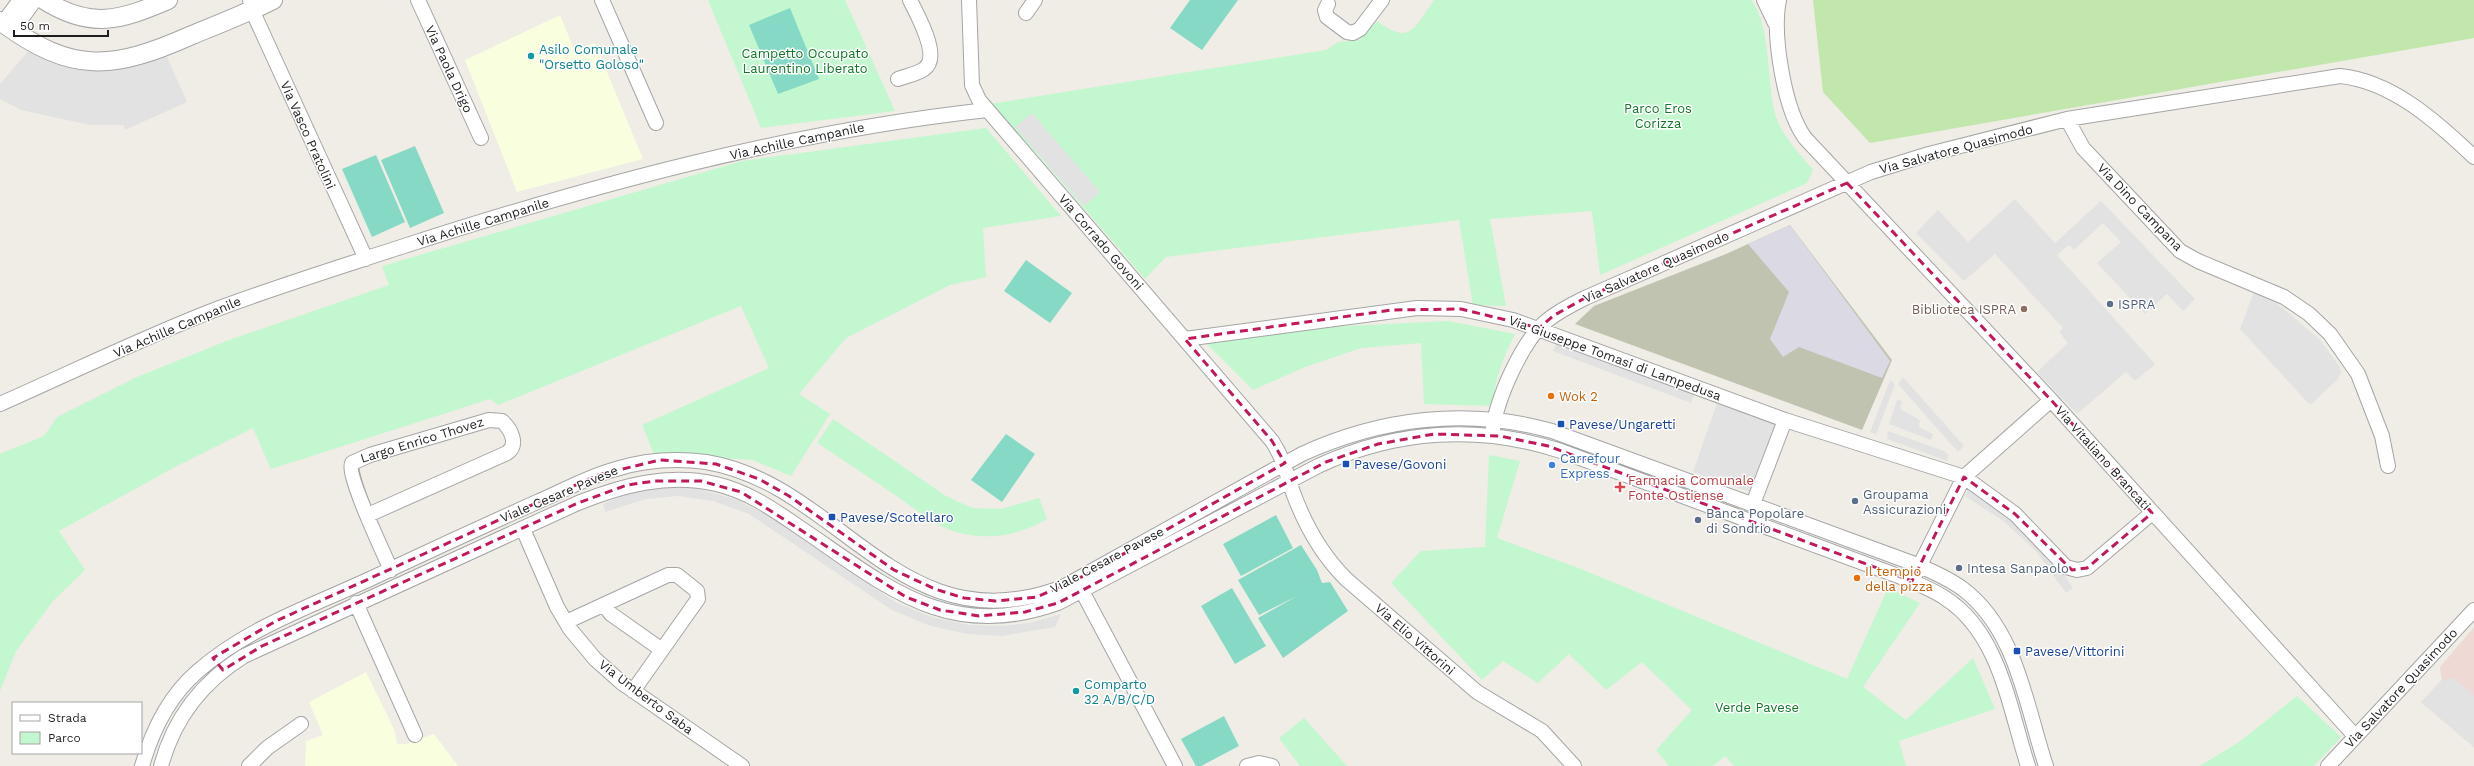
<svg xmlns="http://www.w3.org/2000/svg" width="2474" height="766" font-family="'Work Sans',sans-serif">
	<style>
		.commercial { fill: #efd9d4 }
		.education { fill: #f9fedf }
		.construction { fill: #c0c3b0 }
		.grass { fill: #c1e7ac }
		.park { fill: #c3f7cf }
		.pitch { fill: #86dac5 }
		.parking { fill: #e2e2e2 }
		.plaza { fill: #dad9e4 }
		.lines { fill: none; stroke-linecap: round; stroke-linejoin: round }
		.minor-casing { stroke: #a5a5a5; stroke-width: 16 }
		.tertiary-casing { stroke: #a5a5a5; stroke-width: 20 }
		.minor { stroke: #fff; stroke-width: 14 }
		.tertiary { stroke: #fff; stroke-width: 18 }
		.marked { fill: none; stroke: #c2185b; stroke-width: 3; stroke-dasharray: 8 5; stroke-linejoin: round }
		.culture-dot { fill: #0f9aa8; stroke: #fff; stroke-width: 1.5 }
		.service-dot { fill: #5c6f8a; stroke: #fff; stroke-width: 1.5 }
		.education-dot { fill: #8d6e63; stroke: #fff; stroke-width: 1.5 }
		.food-dot { fill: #e8710a; stroke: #fff; stroke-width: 1.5 }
		.transit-dot { fill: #1a4fb4; stroke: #fff; stroke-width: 1.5 }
		.shop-dot { fill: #3f7fe0; stroke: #fff; stroke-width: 1.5 }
		.health-dot { fill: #e0444e; stroke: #fff; stroke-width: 1.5 }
		.labels { text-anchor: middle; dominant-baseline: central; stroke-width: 3; stroke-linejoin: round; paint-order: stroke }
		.culture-label { font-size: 13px; fill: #0d838f; stroke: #fff; text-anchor: start }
		.park-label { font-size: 13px; fill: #107827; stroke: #fff }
		.street-label { font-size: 13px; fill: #1e1e1e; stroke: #fff }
		.service-label { font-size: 13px; fill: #4e5e75; stroke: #fff; text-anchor: start }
		.education-label { font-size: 13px; fill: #785e54; stroke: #fff; text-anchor: end }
		.food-label { font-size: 13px; fill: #c56008; stroke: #fff; text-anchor: start }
		.transit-label { font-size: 13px; fill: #164399; stroke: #fff; text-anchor: start }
		.shop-label { font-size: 13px; fill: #366cbe; stroke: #fff; text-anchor: start }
		.health-label { font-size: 13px; fill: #be3a42; stroke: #fff; text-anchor: start }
	</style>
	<rect width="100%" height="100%" fill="#efede5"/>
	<!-- commercial -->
	<path class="commercial" d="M 2474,627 L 2474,747 L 2421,702 L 2442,680 L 2440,667 Z"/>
	<!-- education -->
	<path class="education" d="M 560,15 L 574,49 L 595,43 L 643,159 L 517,192 L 465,60 Z
		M 366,672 L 395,731 L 397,744 L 406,744 L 434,734 L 458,766 L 305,766 L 306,741 L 323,735 L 309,702 Z"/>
	<!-- construction -->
	<path class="construction" d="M 1790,225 L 1892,360 L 1862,430 L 1575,324 L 1594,306 L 1726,254 Z"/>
	<!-- grass -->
	<path class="grass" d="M 1813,0 L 2474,0 L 2474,38 L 1870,143 L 1823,92 Z"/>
	<!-- park -->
	<path class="park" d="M 708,0 L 845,0 L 895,111 L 761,128 Z
		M 1434,0 L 1751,0 C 1772,26 1766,84 1776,117 C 1783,137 1799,153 1813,170 L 1807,183 L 1600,275 L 1592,211 L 1490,219 L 1506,306 L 1473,305 L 1459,220 L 1166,257 L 1145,279 L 1039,156 L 990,104 L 1326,50 L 1338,42 L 1359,40 L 1377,21 C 1411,46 1414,28 1434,0 Z
		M 986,128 L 1061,216 L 983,228 L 986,277 L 950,285 L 846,338 L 799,394 L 830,414 L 791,476 L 753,460 L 654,454 L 642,425 L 769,368 L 741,306 L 498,405 L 490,399 L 271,469 L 253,428 L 173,468 L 59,531 L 85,570 L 53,601 L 16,651 L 0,691 L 0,454 L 44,436 L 57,417 L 137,377 L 229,340 L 389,285 L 382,266 L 742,161 Z
		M 1448,321 L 1515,334 C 1503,358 1494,379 1493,406 L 1424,404 L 1421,343 L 1361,348 L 1305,367 L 1253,390 L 1206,343 L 1327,327 Z
		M 833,419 L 946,496 L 972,508 L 1001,509 L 1039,498 L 1047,519 C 1018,536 984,542 950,530 C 933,523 916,510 901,499 C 873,480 845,461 817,443 Z
		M 1489,455 L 1520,461 L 1497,538 L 1581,569 L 1847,679 L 1888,588 L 1920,603 L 1863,687 L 1906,720 L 1973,658 L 1995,709 L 1899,741 L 1906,766 L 1734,766 L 1725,756 L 1713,766 L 1669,766 L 1656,750 L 1692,710 L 1642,662 L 1606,690 L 1569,654 L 1538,683 L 1503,661 L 1482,680 L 1391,583 L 1421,551 L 1485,547 Z
		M 2297,696 L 2341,737 L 2314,766 L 2200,766 L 2239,742 Z
		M 1304,718 L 1347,766 L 1300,766 L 1279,738 Z"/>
	<!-- pitch -->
	<path class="pitch" d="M 1190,0 L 1238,0 L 1202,50 L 1170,28 Z
		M 790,8 L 819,79 L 778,94 L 749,25 Z
		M 415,146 L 444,213 L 410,228 L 381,160 Z
		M 376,155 L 405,222 L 372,237 L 342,169 Z
		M 1026,260 L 1072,293 L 1050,323 L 1004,291 Z
		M 1006,434 L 1035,454 L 1002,502 L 971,480 Z
		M 1276,515 L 1293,548 L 1241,576 L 1223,544 Z
		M 1301,545 L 1317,570 L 1322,583 L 1330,582 L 1348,611 L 1283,658 L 1258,618 L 1297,596 L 1259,615 L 1238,580 Z
		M 1232,588 L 1266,646 L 1235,664 L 1201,606 Z
		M 1224,716 L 1239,746 L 1201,766 L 1196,766 L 1181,739 Z"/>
	<!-- parking -->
	<path class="parking" d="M 31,48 L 63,61 L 166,55 L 187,102 L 125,130 L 124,125 L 90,125 L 21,110 L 0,99 L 0,84 Z
		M 1032,113 L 1100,192 L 1084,206 L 1015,127 Z
		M 2015,199 L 2055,243 L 2101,201 L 2195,299 L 2183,311 L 2167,294 L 2145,314 L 2097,263 L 2121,242 L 2103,223 L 2074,250 L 2069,245 L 2057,255 L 2155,364 L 2135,381 L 2126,372 L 2077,414 L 2037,372 L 2068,343 L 2059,332 L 2063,328 L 1995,254 L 1964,281 L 1916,233 L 1938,210 L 1968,242 Z
		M 2255,289 L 2273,300 L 2320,340 L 2340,367 L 2341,373 L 2337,380 L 2310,405 L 2240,329 Z
		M 1556,343 L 1694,395 L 1691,403 L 1553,351 Z
		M 1903,377 L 1964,446 L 1958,452 L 1898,384 Z
		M 1890,380 L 1895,384 L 1876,435 L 1870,432 Z
		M 1897,400 L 1902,401 L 1900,409 L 1920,420 L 1919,427 L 1933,434 L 1931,440 L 1889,424 Z
		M 1717,403 L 1777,424 L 1753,493 L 1693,472 Z
		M 1888,431 L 1944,451 L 1948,455 L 1947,461 L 1887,439 Z
		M 690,487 L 735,499 L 771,517 L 897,603 L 932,617 L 969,625 L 1001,626 L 1030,623 L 1061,614 L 1055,627 L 1002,636 L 967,634 L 928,625 L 892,610 L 749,514 L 713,501 L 678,496 L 646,499 L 605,512 L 603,504 L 630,493 L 653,488 Z
		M 1969,489 L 2007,512 L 2054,559 L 2073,588 L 2066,593 L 2035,550 L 2002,520 L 1965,496 Z
		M 2453,678 L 2474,696 L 2474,747 L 2421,702 L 2442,680 Z"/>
	<!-- plaza -->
	<path class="plaza" d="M 1790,225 L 1890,361 L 1882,378 L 1799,347 L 1783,357 L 1770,339 L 1789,292 L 1748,244 Z"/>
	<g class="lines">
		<defs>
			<path id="minor" d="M 250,0 L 252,10 L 366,259
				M 418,0 L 481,138
				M 602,0 L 656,123
				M 969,0 L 972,85 L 979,100 L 1272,441 C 1285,461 1286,474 1294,495 C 1306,527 1322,555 1346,579 L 1477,692 L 1542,731 L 1574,766
				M 1764,0 L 1775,23
				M 1779,0 C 1772,35 1784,109 1805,138 L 2051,400 L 2355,736
				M 1328,4 L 1325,10 L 1327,17 L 1347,32 L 1353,33 L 1360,29 L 1382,0
				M 1026,13 L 1035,0
				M 3,23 L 20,0
				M 13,30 L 35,0
				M 898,79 C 906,76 917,74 924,69 C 942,57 917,15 910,0
				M 2067,119 L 2083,148 L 2180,251 L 2198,261 L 2284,297 L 2309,314 L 2330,334 L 2358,374 L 2382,436 L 2388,466
				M 1185,339 L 1417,308 L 1461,309 L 1513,320 L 1785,420 L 1964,477 L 2015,514 L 2066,567 L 2077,570 L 2087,568 L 2152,513
				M 0,404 C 70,373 138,340 209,312 C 272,288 337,268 401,247 C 592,185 787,132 987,110
				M 1493,429 C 1497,398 1521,345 1543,324 C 1555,313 1571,305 1585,298 L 1871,172 L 1929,154 L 2067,119 L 2340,76 C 2392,81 2437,122 2474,157
				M 1753,504 L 1785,420
				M 368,515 L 507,453 C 519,445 511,429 502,421 L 489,420 L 370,455 L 352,463 C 346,474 384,554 391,570
				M 523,529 L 557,607 L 570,629 L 595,659 L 622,683 L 742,766
				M 1915,575 L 1964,477 L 2051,400
				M 1082,591 L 1175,766
				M 356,603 L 415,735
				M 604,605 L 611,614 L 662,650
				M 566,622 L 668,575 L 677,575 L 697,591 L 698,599 L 633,691
				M 142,766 C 152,731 170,695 198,671 C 253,623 327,601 391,569 C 440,546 488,524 537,502 C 563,491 589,476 616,469 C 645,460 675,458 706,462 C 841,484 901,649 1063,587 L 1302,454 C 1381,418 1467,407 1552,431 L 1915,564 C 1932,571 1948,578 1963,589 C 2017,630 2026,706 2046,766
				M 161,766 C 174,718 202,682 244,656 L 578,503 C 623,485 668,473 716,484 C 747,491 773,509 799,527 C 885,585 947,643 1058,603 L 1318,466 C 1395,430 1479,424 1561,451 L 1901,577 C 1916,583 1932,589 1945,598 C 2000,633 2009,708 2028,766
				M 249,766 L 267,748 L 301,724
				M 1247,766 L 1259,763 L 1272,766
				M 2328,766 L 2474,610"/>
			<path id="tertiary" d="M 44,0 C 91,30 121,20 168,0
				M 0,21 C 73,75 113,70 192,35 C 219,24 247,13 273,0"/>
		</defs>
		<!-- minor casing -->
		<use href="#minor" class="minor-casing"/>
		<!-- tertiary casing -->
		<use href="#tertiary" class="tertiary-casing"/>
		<!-- minor -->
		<use href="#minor" class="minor"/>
		<!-- tertiary -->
		<use href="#tertiary" class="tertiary"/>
	</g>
	<!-- marked area -->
	<path class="marked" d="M 1847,183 L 2051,400 L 2152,513 L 2087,568 L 2072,570 L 2015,514 L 1964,477 L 1912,581 L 1548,446 L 1500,436 L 1434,434 L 1378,444 L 1326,462 L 1058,603 L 1025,612 L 979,616 L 940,610 L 906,597 L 741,492 L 701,481 L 655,481 L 627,485 L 578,503 L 262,646 L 223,670 L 213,658 L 276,621 L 598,475 L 660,460 L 716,464 L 759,479 L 789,496 L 894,570 L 935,589 L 964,598 L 995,601 L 1037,597 L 1086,575 L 1285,463 L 1272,441 L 1185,339 L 1392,310 L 1461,309 L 1539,328 L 1553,316 L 1585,298 Z"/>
	<!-- markers -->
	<g class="culture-dot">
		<circle cx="531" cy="56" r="4"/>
		<circle cx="1076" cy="691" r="4"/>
	</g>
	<g class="service-dot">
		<circle cx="2110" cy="304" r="4"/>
		<circle cx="1855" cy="501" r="4"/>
		<circle cx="1698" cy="520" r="4"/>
		<circle cx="1959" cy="568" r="4"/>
	</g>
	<circle class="education-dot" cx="2024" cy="309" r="4"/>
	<g class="food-dot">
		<circle cx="1551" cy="396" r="4"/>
		<circle cx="1857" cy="578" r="4"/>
	</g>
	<g class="transit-dot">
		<rect x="1557" y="420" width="8" height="8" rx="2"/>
		<rect x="1342" y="460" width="8" height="8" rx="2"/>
		<rect x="828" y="513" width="8" height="8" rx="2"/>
		<rect x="2013" y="647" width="8" height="8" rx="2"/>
	</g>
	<circle class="shop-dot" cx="1552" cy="465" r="4"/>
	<path class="health-dot" d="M1618 481h4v4h4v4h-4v4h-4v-4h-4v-4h4z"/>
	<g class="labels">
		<!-- culture labels -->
		<g class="culture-label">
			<text x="539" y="49">Asilo Comunale<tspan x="539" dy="15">"Orsetto Goloso"</tspan></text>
			<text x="1084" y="684">Comparto<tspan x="1084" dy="15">32 A/B/C/D</tspan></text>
		</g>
		<!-- park labels -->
		<g class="park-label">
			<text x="805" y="53">Campetto Occupato<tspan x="805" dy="15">Laurentino Liberato</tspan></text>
			<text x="1658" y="108">Parco Eros<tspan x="1658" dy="15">Corizza</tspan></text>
			<text x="1757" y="707">Verde Pavese</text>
		</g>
		<!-- street labels -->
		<g class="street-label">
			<text transform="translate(449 69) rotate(65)">Via Paola Drigo</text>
			<text transform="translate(308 135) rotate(66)">Via Vasco Pratolini</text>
			<text transform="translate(797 141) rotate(-12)">Via Achille Campanile</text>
			<text transform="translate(1956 149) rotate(-15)">Via Salvatore Quasimodo</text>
			<text transform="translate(2140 207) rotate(46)">Via Dino Campana</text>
			<text transform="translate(483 222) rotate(-17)">Via Achille Campanile</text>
			<text transform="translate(1101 242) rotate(49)">Via Corrado Govoni</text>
			<text transform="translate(1656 267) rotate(-24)">Via Salvatore Quasimodo</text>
			<text transform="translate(177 327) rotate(-23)">Via Achille Campanile</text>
			<text transform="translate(1615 358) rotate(20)">Via Giuseppe Tomasi di Lampedusa</text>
			<text transform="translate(422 440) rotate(-17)">Largo Enrico Thovez</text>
			<text transform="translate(2103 458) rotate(48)">Via Vitaliano Brancati</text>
			<text transform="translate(559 494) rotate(-23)">Viale Cesare Pavese</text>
			<text transform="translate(1107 560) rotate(-28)">Viale Cesare Pavese</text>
			<text transform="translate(1415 639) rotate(41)">Via Elio Vittorini</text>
			<text transform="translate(2401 688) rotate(-47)">Via Salvatore Quasimodo</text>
			<text transform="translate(646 697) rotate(37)">Via Umberto Saba</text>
		</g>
		<!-- service labels -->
		<g class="service-label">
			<text x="2118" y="304">ISPRA</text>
			<text x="1863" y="494">Groupama<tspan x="1863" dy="15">Assicurazioni</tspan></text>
			<text x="1706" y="513">Banca Popolare<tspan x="1706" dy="15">di Sondrio</tspan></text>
			<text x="1967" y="568">Intesa Sanpaolo</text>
		</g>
		<!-- education labels -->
		<g class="education-label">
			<text x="2016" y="309">Biblioteca ISPRA</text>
		</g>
		<!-- food labels -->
		<g class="food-label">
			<text x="1559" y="396">Wok 2</text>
			<text x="1865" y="571">Il tempio<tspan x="1865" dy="15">della pizza</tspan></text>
		</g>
		<!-- transit labels -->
		<g class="transit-label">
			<text x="1569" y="424">Pavese/Ungaretti</text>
			<text x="1354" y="464">Pavese/Govoni</text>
			<text x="840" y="517">Pavese/Scotellaro</text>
			<text x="2025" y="651">Pavese/Vittorini</text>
		</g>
		<!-- shop labels -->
		<g class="shop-label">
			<text x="1560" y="458">Carrefour<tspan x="1560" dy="15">Express</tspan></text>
		</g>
		<!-- health labels -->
		<g class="health-label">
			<text x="1628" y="480">Farmacia Comunale<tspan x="1628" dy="15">Fonte Ostiense</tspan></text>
		</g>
	</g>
	<!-- legend -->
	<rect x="12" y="702" width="130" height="52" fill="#ffffff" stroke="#a5a5a5"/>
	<rect x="20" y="715" width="20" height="6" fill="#ffffff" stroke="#a5a5a5"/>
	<text x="48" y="722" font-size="12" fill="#1e1e1e">Strada</text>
	<rect x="20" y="732" width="20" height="12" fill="#c3f7cf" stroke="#a5a5a5"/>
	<text x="48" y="742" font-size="12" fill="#1e1e1e">Parco</text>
	<!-- scale -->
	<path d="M14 30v6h94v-6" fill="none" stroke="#1e1e1e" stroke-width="2"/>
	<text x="20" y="30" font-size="12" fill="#1e1e1e" stroke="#ffffff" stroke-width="3" paint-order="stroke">50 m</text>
</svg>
